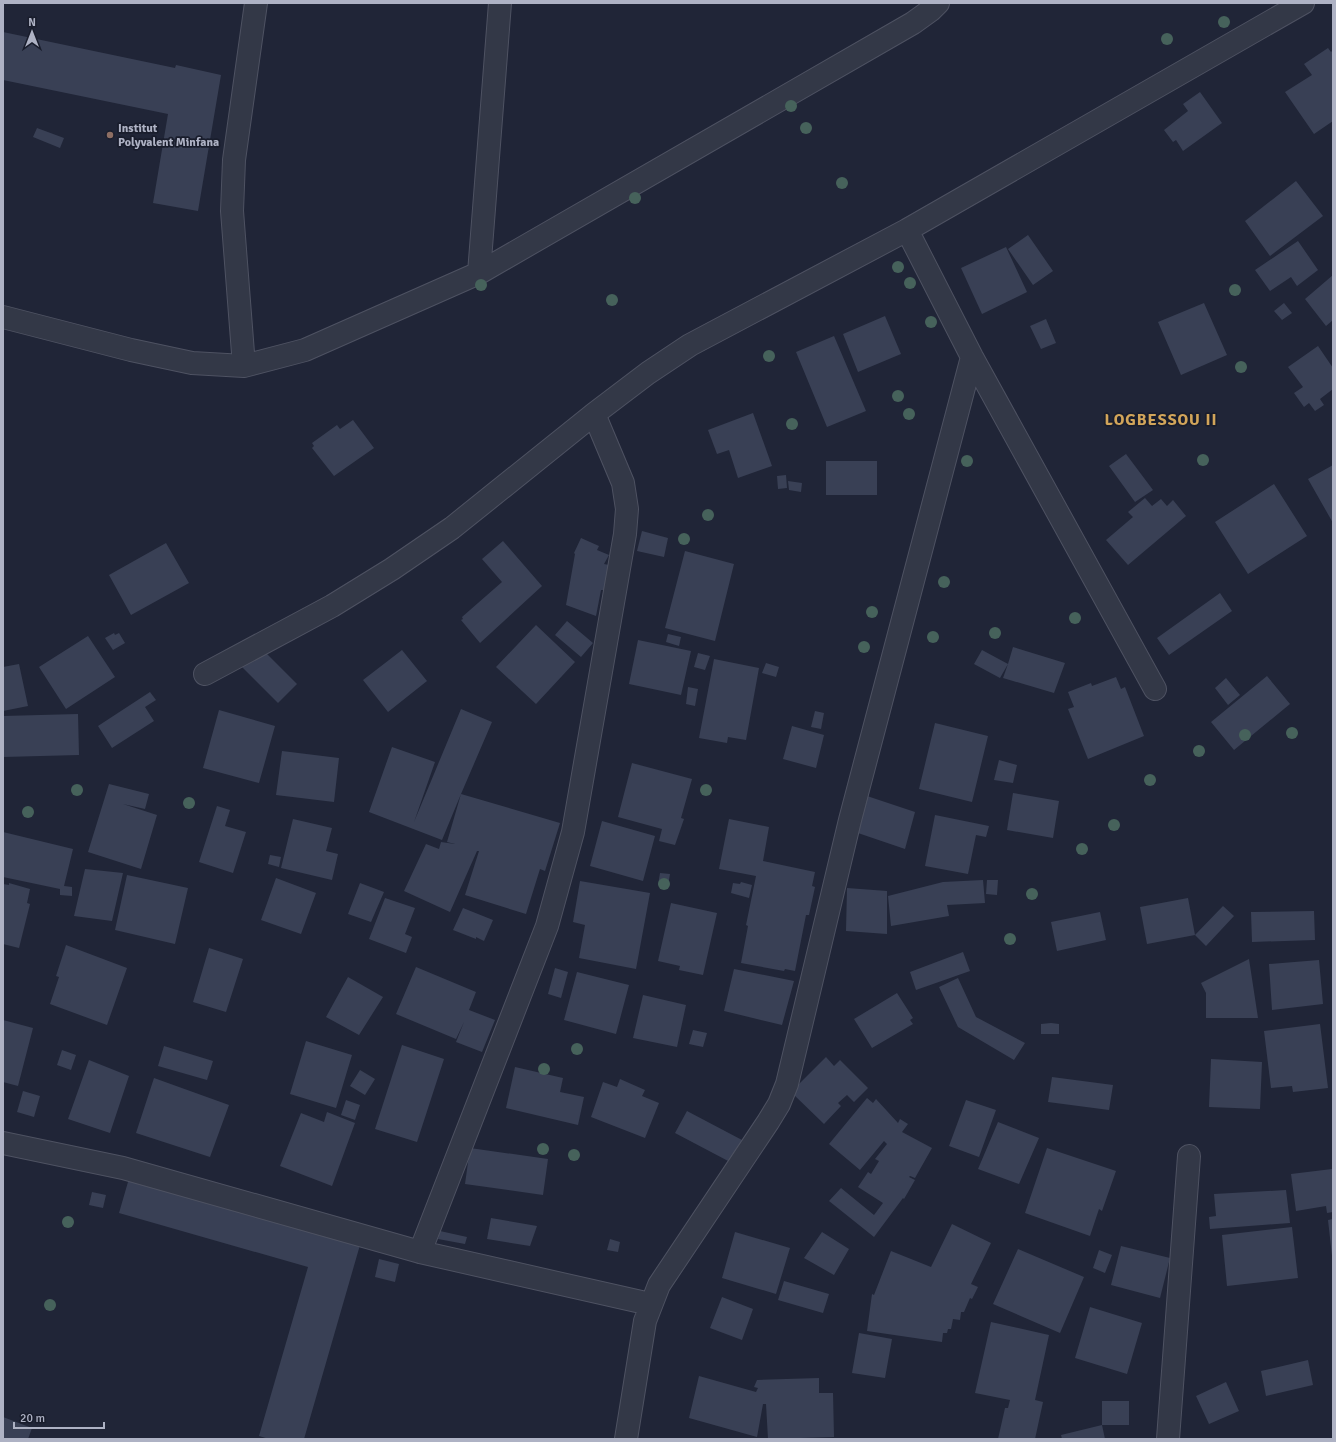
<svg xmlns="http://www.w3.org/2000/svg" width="1336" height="1442" font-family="Signika,sans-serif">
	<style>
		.building { fill: #394055 }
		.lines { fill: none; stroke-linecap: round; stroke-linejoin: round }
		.minor-casing { stroke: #4e5262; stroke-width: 24 }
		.minor { stroke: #333847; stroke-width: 22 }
		.tree { fill: #46625b }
		.education-dot { fill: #8d6e63; stroke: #191d2c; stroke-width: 1.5 }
		.labels { text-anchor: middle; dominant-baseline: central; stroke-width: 3.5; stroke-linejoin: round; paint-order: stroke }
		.poi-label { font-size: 12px; font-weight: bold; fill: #aeb2c4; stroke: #191d2c; text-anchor: start }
		.district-label { font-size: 16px; font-weight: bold; letter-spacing: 1px; fill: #d2a55a; stroke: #191d2c }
	</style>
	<rect width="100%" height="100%" fill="#202537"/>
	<!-- building -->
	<path class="building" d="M 3,32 L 175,68 L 176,65 L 221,75 L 198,211 L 153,203 L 168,114 L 3,80 Z
		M 1328,48 L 1331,52 L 1333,50 L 1333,121 L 1314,134 L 1285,92 L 1312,75 L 1304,64 Z
		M 1200,92 L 1222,123 L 1183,151 L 1176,140 L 1173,142 L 1164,130 L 1188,111 L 1183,104 Z
		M 37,128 L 64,138 L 60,148 L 33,137 Z
		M 1296,181 L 1323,216 L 1270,256 L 1245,221 Z
		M 1028,235 L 1053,271 L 1033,285 L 1008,249 Z
		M 1298,241 L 1318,270 L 1297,286 L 1291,277 L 1270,291 L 1255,270 Z
		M 1006,247 L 1027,292 L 982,314 L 961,268 Z
		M 1333,275 L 1333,320 L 1326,326 L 1305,299 Z
		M 1204,303 L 1227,355 L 1181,375 L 1158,322 Z
		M 1284,303 L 1292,313 L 1282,320 L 1274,311 Z
		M 885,316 L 901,354 L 858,372 L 843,334 Z
		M 1046,319 L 1056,343 L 1041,349 L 1030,326 Z
		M 834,336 L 866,411 L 827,427 L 796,352 Z
		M 1318,346 L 1333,368 L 1333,389 L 1320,399 L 1324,405 L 1315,411 L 1309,403 L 1304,407 L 1294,393 L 1303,387 L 1288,367 Z
		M 753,413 L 772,466 L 738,478 L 729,450 L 717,454 L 708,430 Z
		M 353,420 L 374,448 L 334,476 L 312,448 L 314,446 L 312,443 L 337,425 L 340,429 Z
		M 1126,454 L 1153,490 L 1135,502 L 1109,466 Z
		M 826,461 L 877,461 L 877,495 L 826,495 Z
		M 1333,465 L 1333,523 L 1308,479 Z
		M 786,475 L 787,488 L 778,489 L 777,476 Z
		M 788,481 L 802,483 L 801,492 L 789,490 Z
		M 1274,484 L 1307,536 L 1248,574 L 1215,522 Z
		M 1145,498 L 1152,506 L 1161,499 L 1167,506 L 1173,500 L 1186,516 L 1128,565 L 1106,540 L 1133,517 L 1128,512 Z
		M 642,531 L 668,538 L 664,557 L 637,551 Z
		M 581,538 L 599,546 L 597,550 L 609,555 L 604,564 L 609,565 L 605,590 L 601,590 L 596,616 L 566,605 L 575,554 L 574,553 Z
		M 503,541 L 542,586 L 480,643 L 461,620 L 463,619 L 462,617 L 502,582 L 482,559 Z
		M 166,543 L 189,583 L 131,615 L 109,575 Z
		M 685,551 L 734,564 L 715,641 L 665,628 Z
		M 1220,593 L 1232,611 L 1169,655 L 1157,638 Z
		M 567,621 L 593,643 L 581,657 L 555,635 Z
		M 536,625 L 575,662 L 536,704 L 496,667 Z
		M 114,633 L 115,635 L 119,633 L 125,643 L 113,650 L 105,638 Z
		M 668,634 L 681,637 L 679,646 L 666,642 Z
		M 88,636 L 115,677 L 66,709 L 39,667 Z
		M 250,637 L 297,684 L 278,703 L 231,656 Z
		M 638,640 L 691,651 L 681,695 L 629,684 Z
		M 1013,647 L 1065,663 L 1054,693 L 1003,678 L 1008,664 L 1000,678 L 974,664 L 982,650 L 1008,664 Z
		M 402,650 L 427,681 L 388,712 L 363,680 Z
		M 698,653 L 710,656 L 705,670 L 694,667 Z
		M 714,659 L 759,668 L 746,740 L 728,737 L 727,743 L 699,738 Z
		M 766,663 L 779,667 L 776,677 L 762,673 Z
		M 19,664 L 28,706 L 3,711 L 3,667 Z
		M 1267,676 L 1290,704 L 1234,750 L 1211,722 Z
		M 1116,677 L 1121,689 L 1125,687 L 1144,736 L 1088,759 L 1068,709 L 1074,707 L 1068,692 L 1091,683 L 1092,686 Z
		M 1226,678 L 1240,695 L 1228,705 L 1215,688 Z
		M 688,687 L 698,689 L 695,706 L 686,704 Z
		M 150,692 L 156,700 L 145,707 L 154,721 L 112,748 L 98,726 Z
		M 461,709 L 492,722 L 461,794 L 560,823 L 545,871 L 540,869 L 526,914 L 465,895 L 479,851 L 477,851 L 450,912 L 404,891 L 426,844 L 439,849 L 441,842 L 455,844 L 447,842 L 461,794 L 442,840 L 369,812 L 392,747 L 435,762 L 414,822 Z
		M 219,710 L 275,726 L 259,783 L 203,768 Z
		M 815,711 L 824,713 L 821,729 L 811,727 Z
		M 78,714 L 79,755 L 3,757 L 3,716 Z
		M 935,723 L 988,736 L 972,802 L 919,789 Z
		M 792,726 L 824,735 L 816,768 L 783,759 Z
		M 282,751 L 339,758 L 334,802 L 276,795 Z
		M 999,760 L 1017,765 L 1013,783 L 994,780 Z
		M 632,763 L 692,779 L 681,818 L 684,819 L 675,845 L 659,841 L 662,829 L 618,817 Z
		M 109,784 L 149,794 L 145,809 L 123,804 L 157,815 L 141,869 L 88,852 Z
		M 1013,793 L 1059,801 L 1053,838 L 1007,830 Z
		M 867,796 L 915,812 L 905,849 L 855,832 Z
		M 217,806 L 230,810 L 225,826 L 246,832 L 233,873 L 199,862 Z
		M 935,815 L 989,826 L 986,837 L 976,835 L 968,874 L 925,866 Z
		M 293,819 L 332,828 L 326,851 L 338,854 L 332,880 L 281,868 Z
		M 729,819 L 769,827 L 763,861 L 815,872 L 812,886 L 815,887 L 809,915 L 806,915 L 795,971 L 785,969 L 784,971 L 741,963 L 748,926 L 746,925 L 756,876 L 719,869 Z
		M 602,821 L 655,836 L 643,881 L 590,866 Z
		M 3,832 L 73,849 L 64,886 L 72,887 L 72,896 L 60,895 L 60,889 L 3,877 Z
		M 270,855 L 281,857 L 279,867 L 268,864 Z
		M 85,869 L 123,873 L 112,921 L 74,916 Z
		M 660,873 L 670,874 L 668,886 L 658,885 Z
		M 127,875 L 188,888 L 175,944 L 115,930 Z
		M 276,878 L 316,893 L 301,934 L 261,920 Z
		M 983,880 L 985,903 L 947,905 L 949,916 L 891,926 L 888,896 L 943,882 Z
		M 987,880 L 998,880 L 997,895 L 986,894 Z
		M 580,881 L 650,893 L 636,969 L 579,958 L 585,925 L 573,922 Z
		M 741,882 L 752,885 L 749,898 L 731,893 L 733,883 L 740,884 Z
		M 9,883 L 30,889 L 27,903 L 30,904 L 19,948 L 3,944 L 3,884 L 9,885 Z
		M 360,883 L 384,892 L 371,922 L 348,914 Z
		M 847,888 L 887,891 L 887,934 L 846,931 Z
		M 385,898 L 415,908 L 405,934 L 412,937 L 406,953 L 369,939 Z
		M 1188,898 L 1195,935 L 1147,944 L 1140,907 Z
		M 671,903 L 717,913 L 703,975 L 679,970 L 680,966 L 658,961 Z
		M 1223,906 L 1234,916 L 1206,946 L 1195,935 Z
		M 463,908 L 493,920 L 484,941 L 476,937 L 476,939 L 453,930 Z
		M 1314,911 L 1315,940 L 1252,942 L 1251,912 Z
		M 1100,912 L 1106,940 L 1057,951 L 1051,922 Z
		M 66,945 L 127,968 L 107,1025 L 50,1004 L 59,977 L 56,976 Z
		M 209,948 L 243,959 L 226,1012 L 193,1002 Z
		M 963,952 L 970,971 L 916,990 L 910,972 Z
		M 1249,959 L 1258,1018 L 1206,1018 L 1206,993 L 1201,983 Z
		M 1319,960 L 1323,1004 L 1272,1010 L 1269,964 Z
		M 416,967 L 476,992 L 469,1010 L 495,1020 L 482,1052 L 456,1042 L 464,1022 L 456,1039 L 396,1014 Z
		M 555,968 L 568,972 L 561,998 L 548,994 Z
		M 734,969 L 794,981 L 782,1025 L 724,1011 Z
		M 577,972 L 629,985 L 616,1034 L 564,1020 Z
		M 348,977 L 383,997 L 359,1035 L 326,1017 Z
		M 958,978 L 976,1017 L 1025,1043 L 1014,1060 L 958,1027 L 939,987 Z
		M 897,993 L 913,1018 L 910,1020 L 913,1024 L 872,1048 L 854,1019 Z
		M 643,995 L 686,1005 L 677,1047 L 633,1038 Z
		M 3,1020 L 33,1028 L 18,1086 L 3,1082 Z
		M 1051,1023 L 1059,1024 L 1059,1034 L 1041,1034 L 1041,1024 Z
		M 1320,1024 L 1328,1088 L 1293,1092 L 1292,1086 L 1271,1088 L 1264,1031 Z
		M 693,1030 L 707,1033 L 703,1047 L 689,1044 Z
		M 306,1041 L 352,1055 L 336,1108 L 290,1094 Z
		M 402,1045 L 444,1059 L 417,1142 L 375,1129 Z
		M 164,1046 L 213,1061 L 207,1080 L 158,1066 Z
		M 62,1050 L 76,1055 L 71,1070 L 57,1065 Z
		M 826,1057 L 834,1066 L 840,1060 L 868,1088 L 854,1102 L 847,1095 L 838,1103 L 841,1106 L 824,1124 L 791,1092 Z
		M 1211,1059 L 1262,1062 L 1260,1109 L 1209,1107 Z
		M 89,1060 L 129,1076 L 110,1133 L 68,1119 Z
		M 515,1067 L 563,1078 L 560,1092 L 584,1097 L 578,1125 L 506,1108 Z
		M 360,1070 L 375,1079 L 365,1095 L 350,1086 Z
		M 1052,1077 L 1113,1085 L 1109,1110 L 1048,1102 Z
		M 154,1078 L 229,1105 L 210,1157 L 136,1133 Z
		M 620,1079 L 645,1090 L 642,1096 L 659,1103 L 645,1138 L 591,1117 L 603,1082 L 617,1087 Z
		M 23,1091 L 40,1096 L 34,1117 L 17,1112 Z
		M 867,1098 L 873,1103 L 876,1099 L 898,1123 L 900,1119 L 908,1124 L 902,1132 L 932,1148 L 915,1178 L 910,1176 L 909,1177 L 915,1180 L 904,1199 L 903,1198 L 874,1237 L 829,1201 L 841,1188 L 874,1215 L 883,1203 L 858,1187 L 868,1172 L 871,1174 L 879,1161 L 875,1159 L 887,1144 L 884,1141 L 860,1170 L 829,1144 Z
		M 346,1100 L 360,1105 L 355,1120 L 341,1115 Z
		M 966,1100 L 996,1110 L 979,1157 L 949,1146 Z
		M 687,1111 L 742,1140 L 730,1162 L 675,1133 Z
		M 327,1112 L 355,1123 L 332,1186 L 280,1166 L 301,1113 L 324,1122 Z
		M 998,1122 L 1039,1138 L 1019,1184 L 978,1169 Z
		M 470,1148 L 548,1159 L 543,1195 L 465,1184 Z
		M 1047,1148 L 1116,1171 L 1102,1211 L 1099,1209 L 1090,1236 L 1025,1213 Z
		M 1332,1169 L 1333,1212 L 1327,1213 L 1326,1206 L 1296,1211 L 1291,1174 Z
		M 130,1175 L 360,1245 L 304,1439 L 269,1439 L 259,1436 L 308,1267 L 119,1213 Z
		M 1286,1190 L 1290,1223 L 1210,1229 L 1209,1217 L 1216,1216 L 1214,1194 Z
		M 92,1192 L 106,1195 L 103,1208 L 89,1205 Z
		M 491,1218 L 537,1226 L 530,1246 L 487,1239 Z
		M 1333,1219 L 1333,1256 L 1332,1256 L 1328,1220 Z
		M 952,1224 L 991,1243 L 971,1284 L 978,1287 L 972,1299 L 970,1298 L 964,1312 L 961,1312 L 960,1320 L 953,1319 L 951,1329 L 948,1329 L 947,1333 L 943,1333 L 942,1342 L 867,1331 L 872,1294 L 874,1295 L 891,1251 L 931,1267 Z
		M 1292,1227 L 1298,1278 L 1227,1286 L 1222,1235 Z
		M 440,1231 L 467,1237 L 465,1244 L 438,1239 Z
		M 735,1232 L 790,1248 L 776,1294 L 722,1278 Z
		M 822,1232 L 849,1249 L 834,1275 L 804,1258 Z
		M 610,1239 L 620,1242 L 618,1252 L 607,1250 Z
		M 1121,1246 L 1170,1258 L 1160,1298 L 1111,1285 Z
		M 1018,1249 L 1084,1277 L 1060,1333 L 993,1304 Z
		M 1099,1250 L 1112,1255 L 1105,1273 L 1093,1268 Z
		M 379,1259 L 399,1264 L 395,1282 L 375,1277 Z
		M 784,1281 L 829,1294 L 823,1313 L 778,1300 Z
		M 722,1297 L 753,1309 L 742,1340 L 710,1328 Z
		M 1090,1307 L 1142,1323 L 1127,1374 L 1075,1358 Z
		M 991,1322 L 1049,1335 L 1035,1400 L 1043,1402 L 1035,1439 L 998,1439 L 1005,1408 L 1008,1408 L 1010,1400 L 975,1393 Z
		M 859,1333 L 892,1339 L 885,1378 L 852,1373 Z
		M 1308,1360 L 1313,1385 L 1266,1396 L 1261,1371 Z
		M 699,1376 L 756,1392 L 758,1388 L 754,1387 L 757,1380 L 819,1378 L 819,1393 L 833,1393 L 834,1437 L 768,1439 L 766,1404 L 763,1404 L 757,1437 L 689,1418 Z
		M 1226,1382 L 1239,1411 L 1209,1424 L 1196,1396 Z
		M 1102,1401 L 1129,1401 L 1129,1425 L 1102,1425 Z
		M 3,1417 L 32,1428 L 28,1439 L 3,1439 Z
		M 1102,1425 L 1105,1439 L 1062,1439 L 1061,1435 Z"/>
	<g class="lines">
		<defs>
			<path id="minor" d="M 907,230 L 972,357 L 1155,689
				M 479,273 L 500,3
				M 3,317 L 131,350 L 192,363 L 244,366 L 305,350 L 479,273 L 913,23 L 931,10 L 938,3
				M 244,366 L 232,211 L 234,160 L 256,3
				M 205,674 L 332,606 L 392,569 L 452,528 L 594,414 L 648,373 L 690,345 L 907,230 L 1303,3
				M 3,1143 L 123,1168 L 420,1252 L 650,1304
				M 420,1252 L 547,926 L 573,832 L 625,534 L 627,509 L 623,483 L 594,414
				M 626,1439 L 645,1321 L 659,1285 L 768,1122 L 779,1104 L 787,1084 L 850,820 L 972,357
				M 1168,1439 L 1189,1156"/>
		</defs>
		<!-- minor casing -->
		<use href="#minor" class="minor-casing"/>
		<!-- minor -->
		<use href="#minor" class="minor"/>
	</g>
	<!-- trees -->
	<g class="tree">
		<circle cx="1224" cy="22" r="6"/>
		<circle cx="1167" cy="39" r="6"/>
		<circle cx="791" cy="106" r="6"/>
		<circle cx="806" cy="128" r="6"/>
		<circle cx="842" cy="183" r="6"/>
		<circle cx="635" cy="198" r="6"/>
		<circle cx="898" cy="267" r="6"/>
		<circle cx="910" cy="283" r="6"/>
		<circle cx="481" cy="285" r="6"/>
		<circle cx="1235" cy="290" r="6"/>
		<circle cx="612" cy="300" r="6"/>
		<circle cx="931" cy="322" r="6"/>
		<circle cx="769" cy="356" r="6"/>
		<circle cx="1241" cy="367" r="6"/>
		<circle cx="898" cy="396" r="6"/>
		<circle cx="909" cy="414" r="6"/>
		<circle cx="792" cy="424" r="6"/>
		<circle cx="1203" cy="460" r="6"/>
		<circle cx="967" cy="461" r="6"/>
		<circle cx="708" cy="515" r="6"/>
		<circle cx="684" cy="539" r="6"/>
		<circle cx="944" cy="582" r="6"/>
		<circle cx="872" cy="612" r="6"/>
		<circle cx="1075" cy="618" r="6"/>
		<circle cx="995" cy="633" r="6"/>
		<circle cx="933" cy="637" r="6"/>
		<circle cx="864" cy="647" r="6"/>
		<circle cx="1292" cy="733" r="6"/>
		<circle cx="1245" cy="735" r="6"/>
		<circle cx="1199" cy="751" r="6"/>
		<circle cx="1150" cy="780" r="6"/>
		<circle cx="77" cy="790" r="6"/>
		<circle cx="706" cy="790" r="6"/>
		<circle cx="189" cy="803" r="6"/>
		<circle cx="28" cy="812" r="6"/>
		<circle cx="1114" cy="825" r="6"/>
		<circle cx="1082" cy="849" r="6"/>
		<circle cx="664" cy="884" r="6"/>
		<circle cx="1032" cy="894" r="6"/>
		<circle cx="1010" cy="939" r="6"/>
		<circle cx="577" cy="1049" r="6"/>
		<circle cx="544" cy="1069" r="6"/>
		<circle cx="543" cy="1149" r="6"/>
		<circle cx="574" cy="1155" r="6"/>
		<circle cx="68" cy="1222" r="6"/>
		<circle cx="50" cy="1305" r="6"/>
	</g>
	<!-- markers -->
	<circle class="education-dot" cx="110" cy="135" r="4"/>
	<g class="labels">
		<!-- poi labels -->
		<g class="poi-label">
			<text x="118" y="128">Institut<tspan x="118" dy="14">Polyvalent Minfana</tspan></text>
		</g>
		<!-- district labels -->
		<g class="district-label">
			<text x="1161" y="420">LOGBESSOU II</text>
		</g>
	</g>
	<!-- border -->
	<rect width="1336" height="1442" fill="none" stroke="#aeb2c4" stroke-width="8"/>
	<!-- north arrow -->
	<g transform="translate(32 32)" stroke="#191d2c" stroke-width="3" paint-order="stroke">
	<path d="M0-3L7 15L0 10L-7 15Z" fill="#aeb2c4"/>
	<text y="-6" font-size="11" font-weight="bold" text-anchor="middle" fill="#aeb2c4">N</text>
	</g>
	<!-- scale -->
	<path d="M14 1422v6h90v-6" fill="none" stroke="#aeb2c4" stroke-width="2"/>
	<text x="20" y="1422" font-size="12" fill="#aeb2c4" stroke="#191d2c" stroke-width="3" paint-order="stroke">20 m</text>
</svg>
